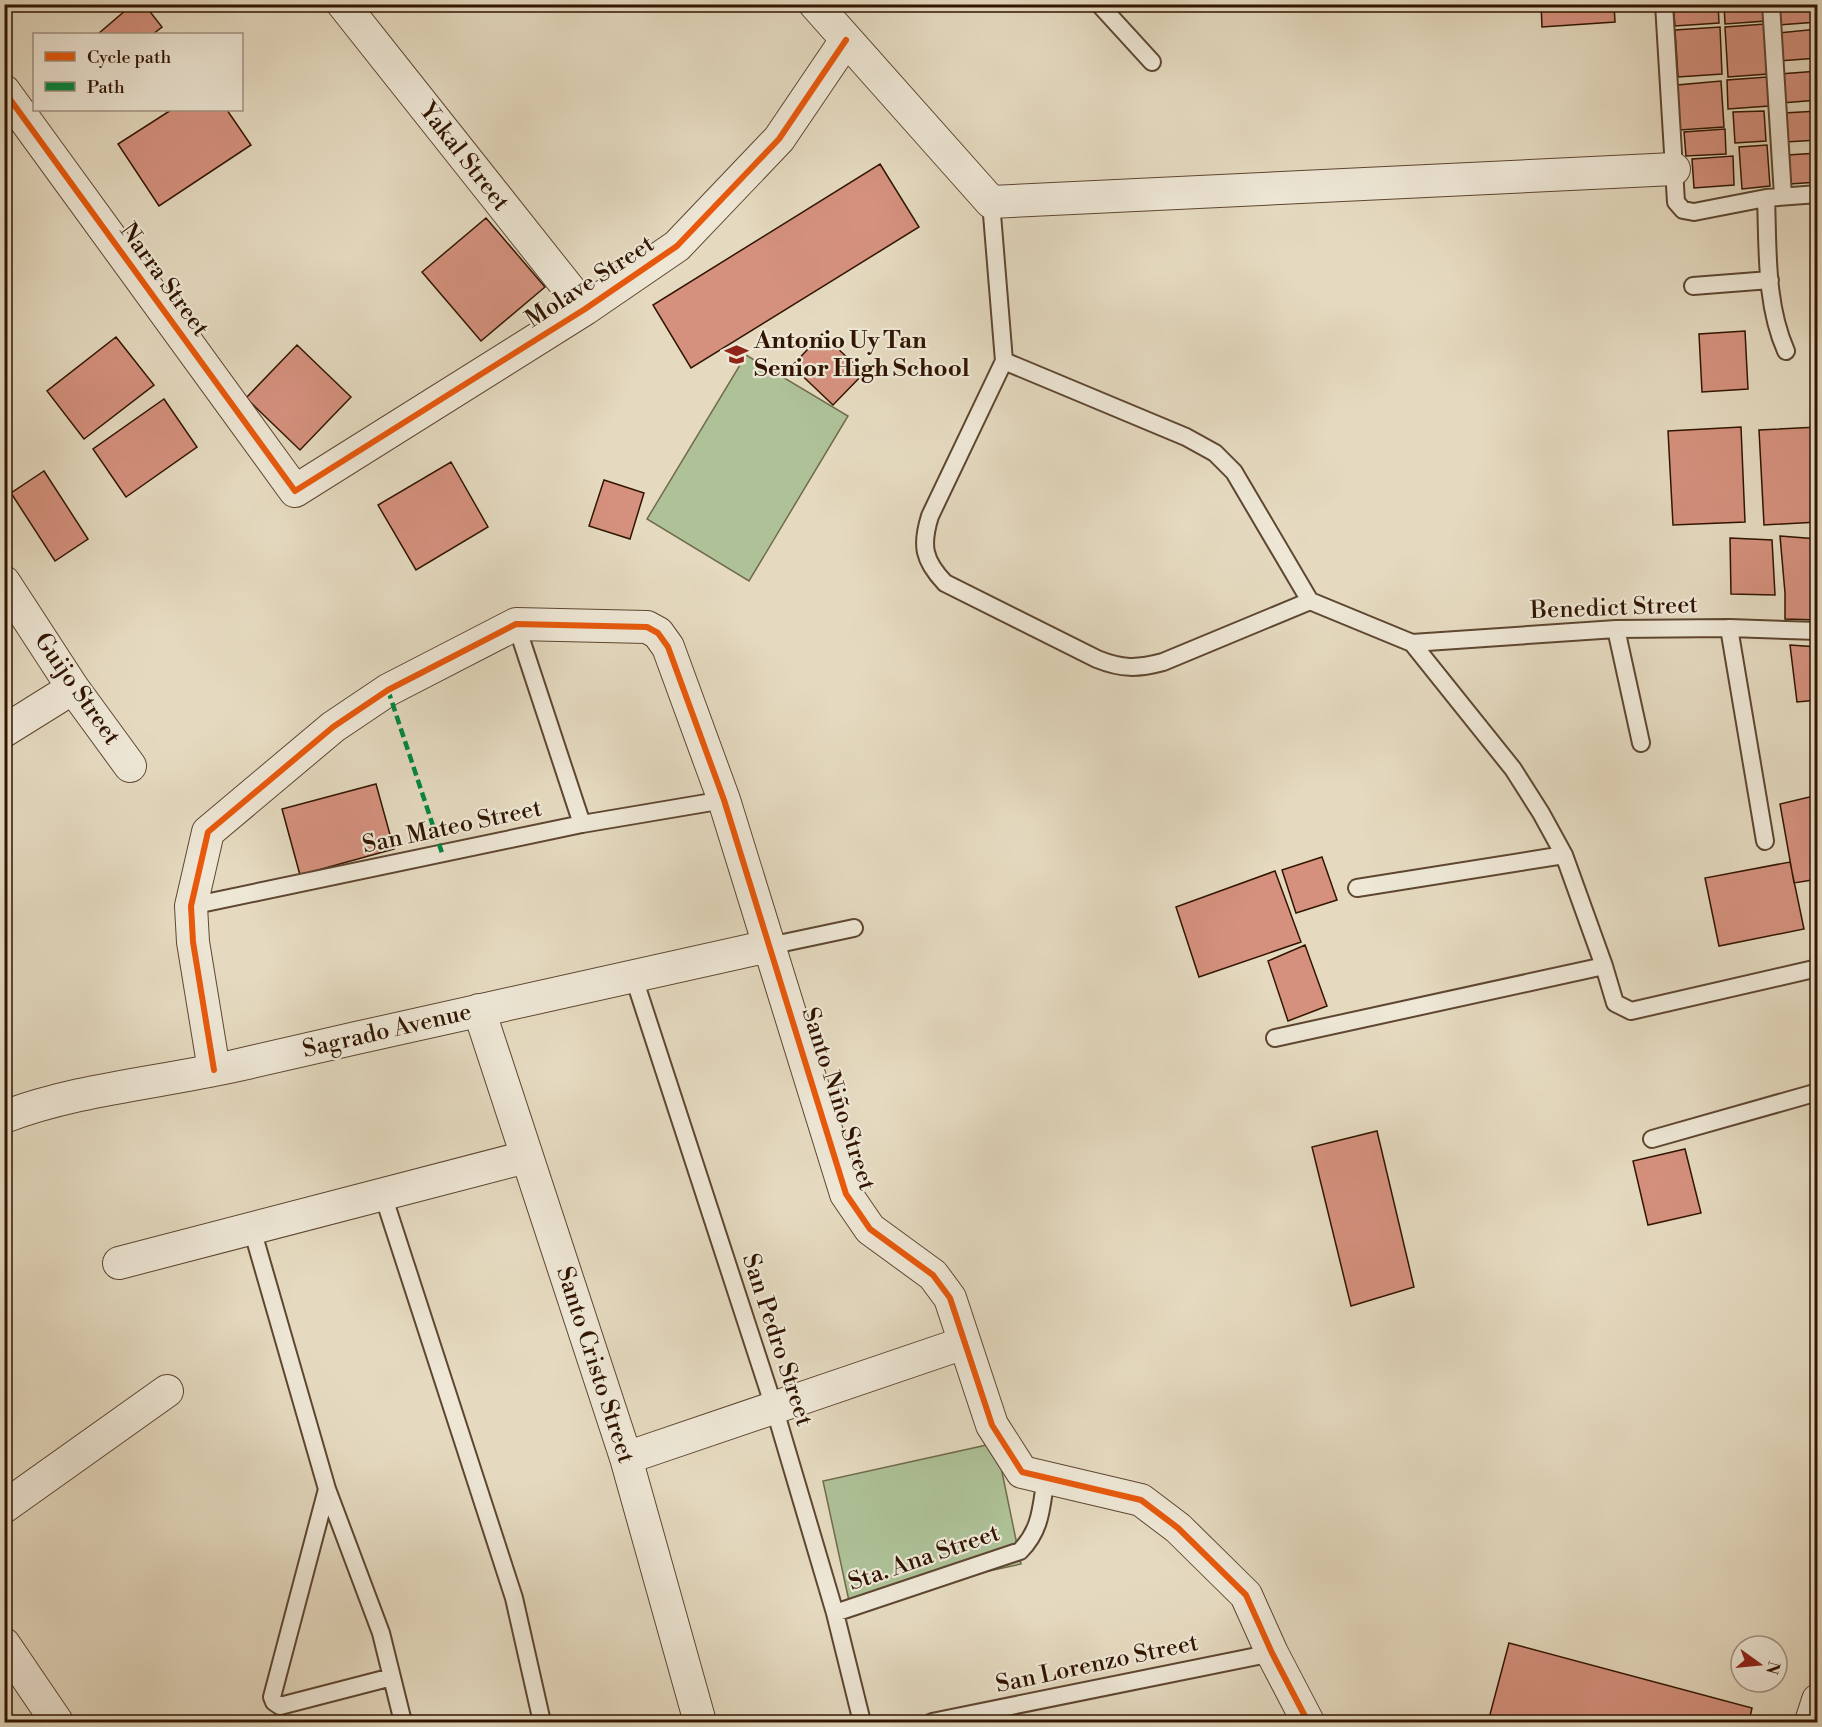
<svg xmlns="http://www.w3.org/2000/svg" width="1822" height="1727" font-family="'Libre Bodoni',serif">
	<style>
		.green { fill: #aec197; stroke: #706b4c; stroke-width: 1.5 }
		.building { fill: #d5917e; stroke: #311500; stroke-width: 1.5 }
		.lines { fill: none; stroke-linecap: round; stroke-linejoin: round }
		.service-casing { stroke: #5e4630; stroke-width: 20 }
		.minor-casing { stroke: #5e4630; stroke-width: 34 }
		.service { stroke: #eee7d6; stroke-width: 16 }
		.minor { stroke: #eee7d6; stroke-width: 32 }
		.quiet { stroke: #00873e; stroke-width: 4.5; stroke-dasharray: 9 4.5; stroke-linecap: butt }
		.cycleway-casing { stroke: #eee7d6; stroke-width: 10 }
		.cycleway { stroke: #e8590c; stroke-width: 6 }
		.labels { text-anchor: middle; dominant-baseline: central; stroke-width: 4.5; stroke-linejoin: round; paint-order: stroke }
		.street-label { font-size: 24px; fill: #311500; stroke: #eee7d6 }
		.poi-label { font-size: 24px; font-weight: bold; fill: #311500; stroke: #eee7d6; text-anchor: start }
	</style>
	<rect width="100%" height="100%" fill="#e5dac0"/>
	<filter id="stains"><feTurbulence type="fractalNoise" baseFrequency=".00333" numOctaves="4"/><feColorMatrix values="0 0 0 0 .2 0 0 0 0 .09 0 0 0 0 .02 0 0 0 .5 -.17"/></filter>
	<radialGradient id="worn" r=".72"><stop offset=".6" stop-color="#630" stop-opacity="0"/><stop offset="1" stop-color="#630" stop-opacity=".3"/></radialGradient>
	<!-- green -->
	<path class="green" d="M 746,355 L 848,416 L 749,581 L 647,519 Z
		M 996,1443 L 1021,1564 L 849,1601 L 823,1481 Z"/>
	<!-- building -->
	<path class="building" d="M 133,4 L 144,4 L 162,27 L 153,34 L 98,34 Z
		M 1541,4 L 1614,4 L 1615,22 L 1542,27 Z
		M 1673,4 L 1718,4 L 1719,23 L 1675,26 Z
		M 1724,4 L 1765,4 L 1766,21 L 1725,24 Z
		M 1777,4 L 1818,4 L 1818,22 L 1778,25 Z
		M 1765,24 L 1768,74 L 1728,77 L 1725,27 Z
		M 1720,27 L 1722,74 L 1678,77 L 1675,30 Z
		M 1818,29 L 1818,58 L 1779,61 L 1778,33 Z
		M 1818,71 L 1818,100 L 1782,103 L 1780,74 Z
		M 1767,77 L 1769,106 L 1728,109 L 1727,80 Z
		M 1721,81 L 1724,127 L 1680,130 L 1677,85 Z
		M 171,110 L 227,110 L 251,145 L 159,206 L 118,144 Z
		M 1764,111 L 1766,141 L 1735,143 L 1733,112 Z
		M 1818,111 L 1818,140 L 1786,142 L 1784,113 Z
		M 1725,129 L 1726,154 L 1686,156 L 1684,132 Z
		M 1767,145 L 1770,186 L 1742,189 L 1739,147 Z
		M 1818,153 L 1818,182 L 1790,184 L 1788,155 Z
		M 1733,156 L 1734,185 L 1694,188 L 1692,159 Z
		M 880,164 L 919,227 L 691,368 L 653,305 Z
		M 486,218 L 545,287 L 481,341 L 422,272 Z
		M 1812,319 L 1818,319 L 1818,365 L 1812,365 Z
		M 1745,331 L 1748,389 L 1702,392 L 1699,334 Z
		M 822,334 L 864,373 L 833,405 L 792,366 Z
		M 116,337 L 154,385 L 84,439 L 47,391 Z
		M 297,345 L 351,397 L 300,450 L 246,398 Z
		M 164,399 L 197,447 L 126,497 L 93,449 Z
		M 1741,427 L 1745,522 L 1673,525 L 1668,431 Z
		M 1818,427 L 1818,522 L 1764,525 L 1759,430 Z
		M 451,462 L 488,527 L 416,570 L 378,505 Z
		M 44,471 L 88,539 L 55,561 L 11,493 Z
		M 604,480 L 644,493 L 630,539 L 589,526 Z
		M 1780,536 L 1818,539 L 1818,620 L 1785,619 L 1785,593 Z
		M 1730,538 L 1772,540 L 1775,595 L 1731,594 Z
		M 1790,645 L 1818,647 L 1818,700 L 1797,702 Z
		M 376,784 L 394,849 L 300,875 L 282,809 Z
		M 1818,795 L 1818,879 L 1794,883 L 1780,804 Z
		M 1322,857 L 1337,900 L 1296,913 L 1282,870 Z
		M 1790,862 L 1804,929 L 1719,946 L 1705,878 Z
		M 1275,871 L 1301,942 L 1199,977 L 1176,907 Z
		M 1305,945 L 1327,1006 L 1288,1021 L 1268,961 Z
		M 1377,1131 L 1414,1287 L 1351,1306 L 1312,1147 Z
		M 1685,1149 L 1701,1213 L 1648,1225 L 1633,1161 Z
		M 1509,1643 L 1752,1708 L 1749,1722 L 1488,1722 Z"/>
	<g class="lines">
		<defs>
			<path id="service" d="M 1099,4 L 1152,62
				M 1664,4 L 1676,202 L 1683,210 L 1694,212 L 1766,198 L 1818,194
				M 1771,4 L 1783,196
				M 1766,198 C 1768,248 1765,304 1786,351
				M 991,202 L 1004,361 L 930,516 C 921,545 923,560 945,583 L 1097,659 C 1122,669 1137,669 1163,662 L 1310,601
				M 1693,286 L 1770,280
				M 1004,361 L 1186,437 L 1215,453 L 1234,472 L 1310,601 L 1412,643 L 1513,769 L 1541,813 L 1564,855 L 1604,966 L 1615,1003 L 1631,1011 L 1818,968
				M 516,624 L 582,824
				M 1729,628 L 1765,841
				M 1616,629 L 1641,743
				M 1412,643 L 1616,629 L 1729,628 L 1818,631
				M 1357,888 L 1564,855
				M 191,906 L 582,824 L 724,800
				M 769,946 L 854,928
				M 633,975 L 774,1407 L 835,1613 L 862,1722
				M 1275,1038 L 1604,966
				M 1652,1139 L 1818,1092
				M 383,1195 L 514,1598 L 542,1722
				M 252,1229 L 327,1489 L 381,1633 L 403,1722
				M 327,1489 L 272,1697 L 274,1702 L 280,1706 L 392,1677
				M 835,1613 L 1020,1551 C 1042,1529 1041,1506 1046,1477
				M 932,1722 L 1272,1653"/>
			<path id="minor" d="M 343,4 L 585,309
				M 815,4 L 991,202 L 1674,169
				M 4,91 L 295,491 L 585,309 L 677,246 L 779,139 L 846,40
				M 4,582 L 73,688 L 130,766
				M 4,731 L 73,688
				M 479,1010 L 626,1458 L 700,1722
				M 214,1070 L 193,942 L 191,906 L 208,832 L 333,727 L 388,690 L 516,624 L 647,627 L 658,633 L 668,647 L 724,800 L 846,1194 L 870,1229 L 933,1275 L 950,1298 L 992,1425 L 1022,1472 L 1141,1500 L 1178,1528 L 1246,1595 L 1272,1653 L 1308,1722
				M 4,1117 C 77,1089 158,1083 234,1066 C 412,1025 590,985 769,946
				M 119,1263 L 526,1157
				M 626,1458 L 964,1343
				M 4,1507 L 167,1391
				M 4,1644 L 57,1722
				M 1811,1722 L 1818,1700"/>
		</defs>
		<!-- service casing -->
		<use href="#service" class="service-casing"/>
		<!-- minor casing -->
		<use href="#minor" class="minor-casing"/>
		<!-- service -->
		<use href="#service" class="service"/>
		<!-- minor -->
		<use href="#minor" class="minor"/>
		<!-- quiet -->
		<path class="quiet" d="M 388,690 L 442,853"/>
		<defs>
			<path id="cycleway" d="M 4,91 L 295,491 L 585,309 L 677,246 L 779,139 L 846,40
				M 214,1070 L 193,942 L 191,906 L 208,832 L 333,727 L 388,690 L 516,624 L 647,627 L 658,633 L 668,647 L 724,800 L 846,1194 L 870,1229 L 933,1275 L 950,1298 L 992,1425 L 1022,1472 L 1141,1500 L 1178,1528 L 1246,1595 L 1272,1653 L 1308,1722"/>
		</defs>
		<!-- cycleway casing -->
		<use href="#cycleway" class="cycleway-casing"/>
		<!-- cycleway -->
		<use href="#cycleway" class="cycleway"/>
	</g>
	<!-- icons -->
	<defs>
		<symbol id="school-bare" viewBox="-9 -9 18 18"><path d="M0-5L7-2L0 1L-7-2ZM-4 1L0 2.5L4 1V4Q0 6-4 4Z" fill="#8f2418" stroke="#eee7d6" stroke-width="2.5" paint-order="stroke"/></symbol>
	</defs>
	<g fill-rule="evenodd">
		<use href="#school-bare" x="720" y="338" width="33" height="33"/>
	</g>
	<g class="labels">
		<!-- street labels -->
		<g class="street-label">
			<text transform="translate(464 157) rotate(52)">Yakal Street</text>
			<text transform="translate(164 280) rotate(54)">Narra Street</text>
			<text transform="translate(590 282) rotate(-33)">Molave Street</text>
			<text transform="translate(1614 608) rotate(-2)">Benedict Street</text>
			<text transform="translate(77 689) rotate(55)">Guijo Street</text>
			<text transform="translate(452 827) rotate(-12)">San Mateo Street</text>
			<text transform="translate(387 1031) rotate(-13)">Sagrado Avenue</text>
			<text transform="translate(838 1099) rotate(72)">Santo Niño Street</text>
			<text transform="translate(777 1340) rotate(72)">San Pedro Street</text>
			<text transform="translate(595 1365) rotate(72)">Santo Cristo Street</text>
			<text transform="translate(924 1558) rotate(-19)">Sta. Ana Street</text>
			<text transform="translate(1097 1664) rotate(-12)">San Lorenzo Street</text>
		</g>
		<!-- poi labels -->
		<g class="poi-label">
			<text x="754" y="341">Antonio Uy Tan<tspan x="754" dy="28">Senior High School</tspan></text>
		</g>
	</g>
	<!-- margin -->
	<rect width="1822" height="1727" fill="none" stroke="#e5dac0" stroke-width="24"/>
	<rect x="6" y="6" width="1810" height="1715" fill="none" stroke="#311500" stroke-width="3"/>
	<rect x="12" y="12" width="1798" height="1703" fill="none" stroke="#311500" stroke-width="1.5"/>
	<!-- legend -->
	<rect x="33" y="33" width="210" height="78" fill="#eee7d6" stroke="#a29380" stroke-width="1.5"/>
	<rect x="45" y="52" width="30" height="9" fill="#e8590c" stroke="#a29380" stroke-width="1.5"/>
	<text x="87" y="63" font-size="18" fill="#311500">Cycle path</text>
	<rect x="45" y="82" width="30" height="9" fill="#00873e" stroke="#a29380" stroke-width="1.5"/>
	<text x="87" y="93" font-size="18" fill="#311500">Path</text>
	<!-- north arrow -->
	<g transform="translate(1759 1664) rotate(105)"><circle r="28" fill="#eee7d6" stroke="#a29380" stroke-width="1.5"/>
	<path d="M0-4.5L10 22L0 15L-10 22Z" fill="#8f2418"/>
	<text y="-9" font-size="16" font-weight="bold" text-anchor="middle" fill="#311500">N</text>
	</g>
	<rect width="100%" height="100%" filter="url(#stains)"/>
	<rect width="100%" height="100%" fill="url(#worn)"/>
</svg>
